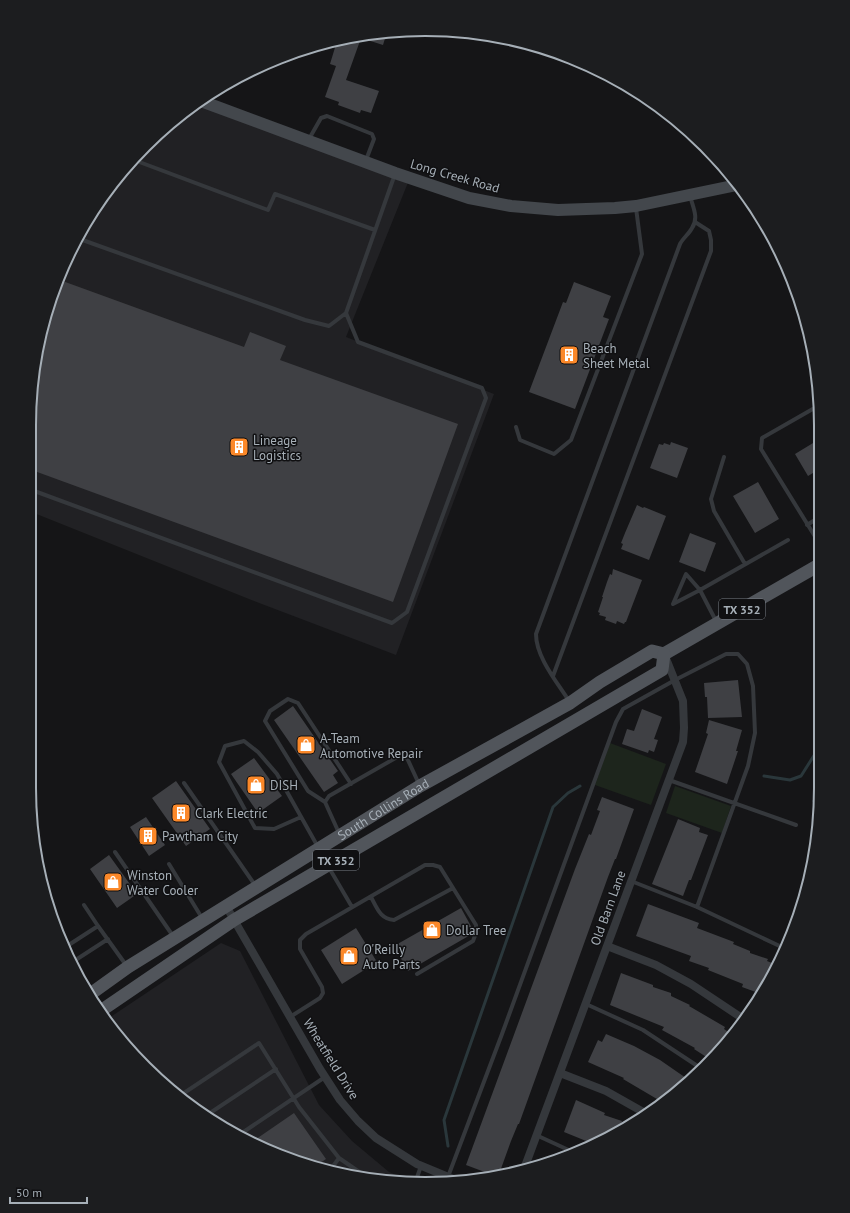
<svg xmlns="http://www.w3.org/2000/svg" width="850" height="1213" font-family="'PT Sans',sans-serif">
	<style>
		.built { fill: #212124 }
		.green { fill: #1d251c }
		.lines { fill: none; stroke-linecap: round; stroke-linejoin: round }
		.stream { stroke: #2a373b; stroke-width: 3 }
		.building { fill: #3f4044 }
		.lane { stroke: #35383c; stroke-width: 4 }
		.street { stroke: #35383c; stroke-width: 8 }
		.secondary { stroke: #43474c; stroke-width: 12 }
		.primary { stroke: #51555b; stroke-width: 13 }
		.labels { text-anchor: middle; dominant-baseline: central; stroke-width: 3; stroke-linejoin: round; paint-order: stroke }
		.shield { fill: #101012; stroke: #797f86; stroke-width: 1 }
		.shield-label { font-size: 12px; font-weight: bold; fill: #a6afb7 }
		.street-label { font-size: 13px; fill: #a6afb7; stroke: #101012 }
		.poi-label { font-size: 13px; fill: #a6afb7; stroke: #101012; text-anchor: start }
		.rim { fill: none; stroke: #a6afb7; stroke-width: 2 }
	</style>
	<rect width="100%" height="100%" fill="#151517"/>
	<!-- built -->
	<path class="built" d="M 197,103 L 409,180 L 346,337 L 494,394 L 396,655 L 249,599 L 29,511 L 29,425 L 37,348 L 59,274 L 82,227 L 111,184 L 164,127 Z
		M 221,943 L 240,951 L 319,1105 L 352,1141 L 389,1172 L 415,1183 L 374,1181 L 273,1154 L 205,1117 L 164,1086 L 106,1020 Z"/>
	<!-- green -->
	<path class="green" d="M 610,743 L 666,764 L 651,805 L 595,785 Z
		M 675,786 L 731,806 L 722,833 L 666,813 Z"/>
	<g class="lines">
		<!-- stream -->
		<path class="stream" d="M 764,776 L 790,780 L 801,776 L 820,746
			M 814,801 L 820,791
			M 448,1146 L 444,1120 L 553,807 L 568,793 L 580,786"/>
	</g>
	<!-- building -->
	<path class="building" d="M 373,32 L 387,32 L 383,45 L 361,38 L 346,80 L 379,91 L 371,113 L 361,110 L 360,113 L 338,105 L 339,102 L 325,97 L 336,66 L 330,64 L 337,41 Z
		M 57,279 L 244,347 L 250,332 L 286,346 L 280,360 L 458,424 L 393,602 L 29,469 L 29,425 L 37,348 Z
		M 574,282 L 611,296 L 603,317 L 609,319 L 575,409 L 529,392 L 563,302 L 566,303 Z
		M 818,440 L 818,470 L 808,476 L 795,454 Z
		M 671,442 L 688,448 L 677,478 L 650,468 L 659,444 L 663,445 L 664,443 L 670,445 Z
		M 758,482 L 779,519 L 755,533 L 733,496 Z
		M 637,505 L 643,508 L 644,507 L 666,516 L 649,560 L 621,549 L 623,544 L 621,543 L 625,533 Z
		M 690,533 L 716,543 L 705,572 L 679,562 Z
		M 613,569 L 642,580 L 626,622 L 625,622 L 624,624 L 617,621 L 616,624 L 605,620 L 606,617 L 599,615 L 600,613 L 598,612 L 603,597 L 602,597 L 607,582 L 610,574 L 612,575 Z
		M 738,680 L 742,717 L 708,718 L 707,697 L 705,697 L 704,683 Z
		M 293,706 L 338,771 L 333,775 L 338,783 L 324,792 L 274,720 Z
		M 642,709 L 662,717 L 654,739 L 658,740 L 654,752 L 649,750 L 648,753 L 622,744 L 627,729 L 634,731 Z
		M 709,720 L 742,730 L 736,751 L 738,751 L 727,784 L 695,772 L 708,734 L 706,733 Z
		M 254,758 L 282,796 L 258,813 L 231,774 Z
		M 176,781 L 210,829 L 186,846 L 152,798 Z
		M 602,797 L 634,809 L 616,859 L 615,859 L 608,877 L 519,1124 L 518,1124 L 511,1141 L 498,1177 L 466,1165 L 575,869 L 589,834 L 591,835 L 600,811 L 597,810 Z
		M 146,817 L 165,845 L 149,856 L 130,827 Z
		M 678,819 L 700,828 L 699,832 L 708,835 L 691,880 L 689,880 L 683,896 L 652,884 Z
		M 109,855 L 137,894 L 117,908 L 90,869 Z
		M 648,904 L 699,923 L 697,928 L 734,942 L 733,944 L 750,951 L 750,953 L 768,959 L 767,961 L 779,966 L 761,994 L 742,987 L 743,984 L 708,970 L 709,968 L 689,961 L 691,956 L 636,936 Z
		M 461,908 L 472,928 L 472,934 L 408,971 L 394,946 Z
		M 356,928 L 377,962 L 342,984 L 321,950 Z
		M 621,973 L 653,985 L 653,987 L 671,993 L 671,996 L 690,1005 L 689,1006 L 725,1027 L 724,1029 L 733,1035 L 711,1060 L 694,1049 L 695,1048 L 662,1030 L 664,1027 L 610,1005 Z
		M 606,1034 L 634,1046 L 660,1060 L 686,1078 L 677,1091 L 662,1102 L 623,1079 L 624,1078 L 588,1062 L 598,1040 L 602,1042 Z
		M 576,1100 L 605,1113 L 604,1115 L 622,1121 L 619,1130 L 596,1145 L 564,1132 Z
		M 294,1113 L 326,1159 L 317,1165 L 273,1154 L 252,1142 Z"/>
	<g class="lines">
		<!-- lane -->
		<path class="lane" d="M 309,139 L 321,118 L 327,116 L 372,134 L 374,139 L 366,160
			M 134,160 L 268,210 L 275,194 L 375,230
			M 77,238 L 305,320 L 329,326 L 346,313
			M 818,406 L 762,438 L 761,449 L 819,543
			M 516,427 L 520,440 L 554,454 L 571,440 L 642,254 L 636,208
			M 724,457 L 711,499 L 714,511 L 745,564
			M 29,489 L 392,623 L 407,612 L 486,398 L 482,388 L 358,342 L 346,313 L 395,174
			M 807,525 L 818,518
			M 686,574 L 700,590 L 673,604 Z
			M 716,621 L 700,590 L 788,540
			M 553,676 L 711,251 L 711,240 L 709,231 L 695,222
			M 569,701 C 557,682 536,657 536,634 L 680,244 C 683,238 689,234 692,228 C 699,218 693,207 690,196
			M 669,780 L 796,825
			M 184,783 L 255,885
			M 325,802 L 308,791 L 265,721 L 270,711 L 288,699 L 298,703 L 351,784
			M 301,817 L 274,829 L 255,828 L 219,762 L 225,746 L 244,741 L 258,752 L 277,774 L 318,847
			M 339,833 L 325,802 L 329,796 L 399,756 L 407,758 L 419,784
			M 115,852 L 173,936
			M 169,864 L 202,918
			M 328,866 L 352,907
			M 631,881 L 697,907 L 786,949
			M 371,897 C 377,908 380,919 394,920 L 453,888
			M 84,905 L 98,926 L 126,965
			M 64,948 L 98,926
			M 71,963 L 108,939
			M 586,1004 L 643,1030 L 702,1069
			M 290,1017 L 320,998 L 323,993 L 322,987 L 300,949 L 300,940 L 306,934 L 425,865 L 433,865 L 440,867 L 476,925 L 476,933 L 473,941 L 417,974
			M 178,1097 L 259,1043 L 299,1107 L 339,1158
			M 204,1117 L 276,1069
			M 239,1135 L 325,1077
			M 536,1135 L 573,1152
			M 331,1169 L 339,1158 L 371,1180
			M 446,1182 L 502,1034 L 616,722 L 623,709 L 675,680 L 726,654 L 738,654 L 747,664 L 753,686 L 755,733 L 748,766 L 697,907
			M 415,1183 L 421,1166"/>
		<!-- street -->
		<path class="street" d="M 226,906 L 320,1069 L 340,1100 L 358,1121 L 376,1138 L 417,1164 L 458,1181
			M 607,946 L 656,965 L 691,984 L 745,1020
			M 560,1073 L 606,1091 L 645,1113
			M 524,1169 L 683,742 L 684,728 L 683,701 L 665,656"/>
		<!-- secondary -->
		<path class="secondary" d="M 201,101 L 395,173 L 469,198 L 511,206 L 558,210 L 615,208 L 636,206 L 737,185"/>
		<!-- primary -->
		<g class="primary">
			<path id="s1" d="M 89,995 L 128,967 L 420,786 L 570,703 L 600,682 L 652,651 L 664,654 L 819,565"/>
			<path d="M 99,1012 L 234,920 L 662,670 L 664,654"/>
		</g>
	</g>
	<!-- icons -->
	<defs>
		<symbol id="building-square" viewBox="-11 -11 22 22"><rect x="-9" y="-9" width="18" height="18" rx="4" fill="#fb8829" stroke="#101012"/><path d="M-4-6H4V6H1V3H-1V6H-4ZM-2.5-4.3h1.7v1.8h-1.7ZM.8-4.3h1.7v1.8H.8ZM-2.5-1h1.7V.8h-1.7ZM.8-1h1.7V.8H.8Z" fill="#fff"/></symbol>
		<symbol id="shop-square" viewBox="-11 -11 22 22"><rect x="-9" y="-9" width="18" height="18" rx="4" fill="#fb8829" stroke="#101012"/><path d="M-5-2.5h2.3a2.7 3.5 0 0 1 5.4 0H5L5.5 6h-11ZM-1.5-2.5h3a1.5 2.3 0 0 0-3 0Z" fill="#fff"/></symbol>
	</defs>
	<g fill-rule="evenodd">
		<use href="#building-square" x="558" y="344" width="22" height="22"/>
		<use href="#building-square" x="228" y="436" width="22" height="22"/>
		<use href="#shop-square" x="295" y="734" width="22" height="22"/>
		<use href="#shop-square" x="245" y="774" width="22" height="22"/>
		<use href="#building-square" x="170" y="802" width="22" height="22"/>
		<use href="#building-square" x="137" y="825" width="22" height="22"/>
		<use href="#shop-square" x="102" y="871" width="22" height="22"/>
		<use href="#shop-square" x="421" y="919" width="22" height="22"/>
		<use href="#shop-square" x="338" y="945" width="22" height="22"/>
	</g>
	<g class="labels">
		<!-- shield labels -->
		<g class="shield">
			<rect x="719" y="599" width="46" height="20" rx="3"/>
			<rect x="313" y="850" width="46" height="20" rx="3"/>
		</g>
		<g class="shield-label">
			<text x="742" y="609">TX 352</text>
			<text x="336" y="860">TX 352</text>
		</g>
		<!-- street labels -->
		<g class="street-label">
			<text transform="translate(455 176) rotate(16)">Long Creek Road</text>
			<text stroke="none"><textPath href="#s1" startOffset="348">South Collins Road</textPath></text>
			<text transform="translate(608 908) rotate(-70)">Old Barn Lane</text>
			<text transform="translate(331 1059) rotate(58)">Wheatfield Drive</text>
		</g>
		<!-- poi labels -->
		<g class="poi-label">
			<text x="583" y="348">Beach<tspan x="583" dy="15">Sheet Metal</tspan></text>
			<text x="253" y="440">Lineage<tspan x="253" dy="15">Logistics</tspan></text>
			<text x="320" y="738">A-Team<tspan x="320" dy="15">Automotive Repair</tspan></text>
			<text x="270" y="785">DISH</text>
			<text x="195" y="813">Clark Electric</text>
			<text x="162" y="836">Pawtham City</text>
			<text x="127" y="875">Winston<tspan x="127" dy="15">Water Cooler</tspan></text>
			<text x="446" y="930">Dollar Tree</text>
			<text x="363" y="949">O'Reilly<tspan x="363" dy="15">Auto Parts</tspan></text>
		</g>
	</g>
	<!-- crop -->
	<path d="M0 0H850V1213H0ZM425 36H425A389 389 0 0 1 814 425V788A389 389 0 0 1 425 1177H425A389 389 0 0 1 36 788V425A389 389 0 0 1 425 36Z" fill="#1c1d1f" fill-rule="evenodd"/>
	<path class="rim" d="M425 36H425A389 389 0 0 1 814 425V788A389 389 0 0 1 425 1177H425A389 389 0 0 1 36 788V425A389 389 0 0 1 425 36Z"/>
	<!-- scale -->
	<path d="M10 1197v6h77v-6" fill="none" stroke="#a6afb7" stroke-width="2"/>
	<text x="16" y="1197" font-size="12" fill="#a6afb7" stroke="#101012" stroke-width="3" paint-order="stroke">50 m</text>
</svg>
